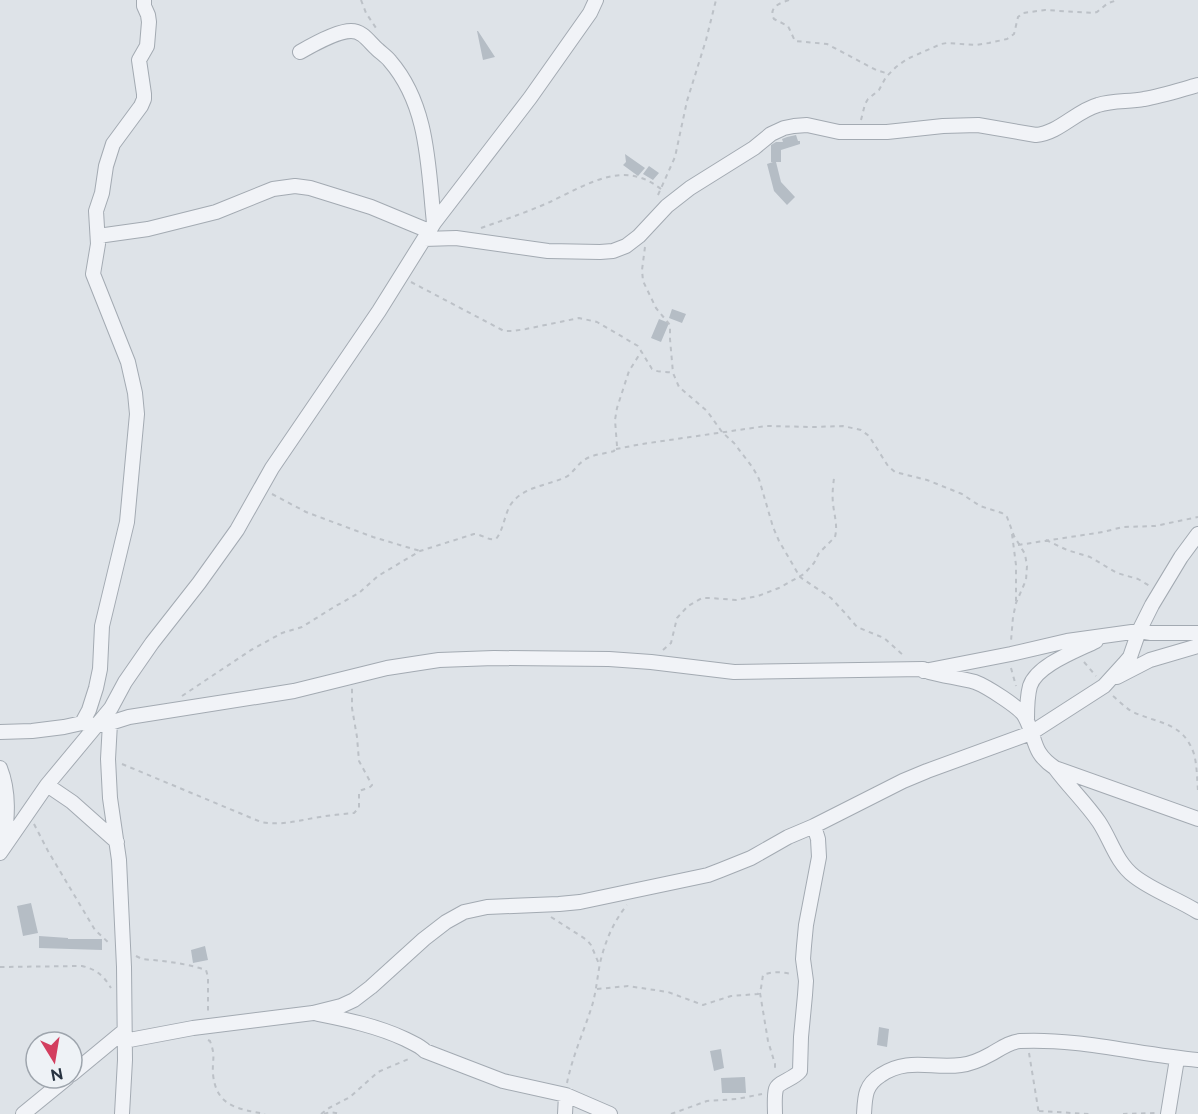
<svg xmlns="http://www.w3.org/2000/svg" width="1198" height="1114" font-family="Raleway,sans-serif">
	<style>
		.building { fill: #b5bdc5 }
		.lines { fill: none; stroke-linecap: round; stroke-linejoin: round }
		.street-casing { stroke: #a3aab2; stroke-width: 16 }
		.path { stroke: #bcc1c7; stroke-width: 2; stroke-dasharray: 4.5 4.5; stroke-linecap: butt }
		.street { stroke: #f1f3f7; stroke-width: 14 }
	</style>
	<rect width="100%" height="100%" fill="#dee3e8"/>
	<!-- building -->
	<path class="building" d="M 477,31 L 478,31 L 495,57 L 483,60 Z
		M 796,135 L 798,141 L 800,141 L 800,144 L 781,150 L 781,162 L 776,162 L 781,182 L 795,197 L 787,205 L 774,191 L 767,164 L 773,162 L 771,162 L 771,145 L 776,142 L 783,142 L 782,139 L 787,137 Z
		M 625,154 L 645,168 L 638,176 L 623,165 L 626,162 Z
		M 649,166 L 659,173 L 653,180 L 643,174 Z
		M 672,309 L 686,314 L 682,323 L 669,318 Z
		M 659,319 L 669,323 L 661,342 L 651,338 Z
		M 31,903 L 38,933 L 23,936 L 17,906 Z
		M 39,936 L 68,938 L 68,939 L 102,939 L 102,950 L 39,948 Z
		M 205,946 L 208,960 L 193,963 L 191,950 Z
		M 879,1027 L 889,1029 L 887,1047 L 877,1045 Z
		M 721,1049 L 724,1068 L 714,1071 L 710,1051 Z
		M 745,1077 L 746,1093 L 722,1093 L 721,1078 Z"/>
	<g class="lines">
		<defs>
			<path id="street" d="M 300,52 C 312,45 338,31 351,31 C 363,31 369,42 377,49 C 381,53 386,56 390,61 C 429,106 428,168 434,223
				M 98,236 L 148,229 L 216,212 L 273,189 L 295,186 L 310,188 L 371,207 L 429,231
				M 424,239 L 456,238 L 548,251 L 600,252 L 613,251 L 626,246 L 639,236 L 667,206 L 690,188 L 754,148 L 771,134 L 784,128 L 794,126 L 807,125 L 839,132 L 887,132 L 943,126 L 978,125 L 1036,135 C 1059,133 1076,111 1098,105 C 1113,100 1129,102 1144,99 C 1162,96 1180,90 1198,85
				M 929,672 C 944,676 960,678 975,682 C 986,686 1021,708 1025,717 C 1037,739 1031,752 1055,768 L 1198,819
				M 1117,677 L 1150,660 L 1198,646
				M 1027,719 C 1027,708 1027,697 1030,686 C 1037,665 1076,651 1096,641
				M 82,723 L 89,710 L 96,688 L 100,669 L 102,626 L 127,522 L 137,414 L 135,393 L 128,362 L 93,274 L 98,244 L 96,211 L 102,193 L 106,166 L 113,144 L 141,106 L 144,99 L 144,94 L 139,60 L 147,46 L 149,22 L 148,15 L 144,6 L 144,0
				M 110,723 L 108,759 L 110,798 L 119,860 L 124,967 L 125,1060 L 122,1114
				M 0,732 L 32,731 L 64,727 L 82,723 L 98,725 L 110,723 L 129,717 L 294,691 L 387,668 L 439,660 L 494,658 L 609,659 L 651,662 L 734,672 L 923,669 L 924,671 L 1011,654 L 1067,641 L 1139,631 L 1151,633 L 1198,633
				M 0,768 C 10,793 7,819 4,846
				M 1055,768 C 1069,787 1086,803 1099,822 C 1111,840 1116,862 1134,876 C 1153,891 1178,899 1198,912
				M 47,785 L 72,802 L 117,842
				M 0,853 L 47,785 L 111,708 L 125,682 L 152,643 L 199,583 L 237,530 L 272,468 L 379,311 L 434,223 L 530,98 L 590,13 L 596,0
				M 318,1014 C 348,1020 377,1026 405,1039 C 412,1043 419,1045 425,1051 L 503,1081 L 566,1095 L 610,1114
				M 124,1041 L 193,1028 L 313,1013 L 341,1006 L 354,1000 L 371,987 L 424,939 L 446,922 L 464,912 L 487,907 L 559,904 L 580,902 L 708,875 L 721,870 L 751,858 L 788,837 L 814,826 L 903,781 L 927,771 L 1031,733 L 1104,686 L 1124,664 L 1130,657 L 1139,631 L 1152,605 L 1181,557 L 1198,534
				M 72,1074 L 124,1031
				M 23,1114 L 67,1078
				M 565,1114 L 566,1095
				M 775,1114 C 775,1107 774,1096 776,1089 C 778,1082 794,1079 800,1071 L 801,1037 L 805,995 L 806,981 L 803,959 L 804,946 L 806,925 L 819,857 L 818,839 L 814,826
				M 864,1114 C 865,1096 865,1085 881,1075 C 908,1057 932,1069 961,1065 C 971,1064 982,1059 991,1054 C 1000,1049 1009,1042 1020,1041 C 1079,1038 1140,1055 1198,1060
				M 1168,1114 L 1177,1059"/>
		</defs>
		<!-- street casing -->
		<use href="#street" class="street-casing"/>
		<!-- path -->
		<path class="path" d="M 361,0 L 366,13 L 376,28
			M 789,0 C 780,3 768,7 774,19 L 788,26 L 795,41 L 827,44 L 876,70 L 889,74
			M 861,120 L 865,104 L 868,99 L 879,90 L 886,77 L 896,67 L 907,59 L 941,44 L 947,43 L 976,45 L 989,43 L 1007,39 L 1014,34 L 1018,17 L 1023,13 L 1045,10 L 1093,13 L 1097,12 L 1108,3 L 1118,0
			M 658,195 L 675,157 L 687,101 L 706,40 L 716,0
			M 481,228 C 504,220 527,212 550,202 C 571,192 600,175 623,175 C 638,175 649,180 661,189
			M 645,247 L 642,270 L 643,281 L 656,308 L 670,325 L 670,339 L 673,373
			M 411,282 L 504,331 L 513,331 L 526,329 L 579,318 L 597,322 L 638,346 L 652,369 C 658,373 667,371 673,373 L 679,387 L 707,411 L 722,432 L 734,443 L 753,468 L 759,479 L 773,527 L 779,541 L 800,577 L 831,598 L 845,613 L 857,627 L 884,638 L 904,656
			M 616,449 L 642,444 L 766,426 L 813,427 L 843,426 L 861,430 L 869,436 L 888,466 L 895,472 L 927,480 L 962,494 L 980,506 L 1002,513 L 1007,517 L 1014,536 L 1025,554 L 1027,566 L 1026,580 L 1016,603 L 1013,617 L 1011,641
			M 272,494 L 306,512 L 373,537 L 420,551
			M 1012,534 L 1016,565 L 1016,601
			M 1046,540 L 1067,550 L 1090,557 L 1117,573 L 1138,579 L 1150,586
			M 1018,545 L 1103,532 L 1123,527 L 1155,526 L 1198,517
			M 663,650 L 671,643 L 677,618 L 688,606 L 702,598 L 710,598 L 736,600 L 758,596 L 779,588 L 804,574 L 814,563 L 819,553 L 835,537 C 838,525 834,515 833,503 C 832,495 833,486 834,478
			M 1084,662 L 1096,676
			M 1011,668 L 1016,686
			M 182,696 L 251,650 L 282,633 L 302,627 L 334,607 L 359,593 L 378,576 L 420,551 L 474,534 C 482,534 488,541 496,539 C 504,529 504,515 511,504 C 524,486 547,486 566,477 C 573,473 576,466 583,461 C 591,454 605,454 614,451 L 617,446 L 615,420 L 617,408 L 629,371 L 641,352
			M 1113,696 C 1119,701 1125,707 1131,711 C 1157,724 1183,721 1194,754 C 1197,765 1197,778 1198,791
			M 122,764 L 261,822 C 282,826 300,820 320,817 C 331,815 343,814 354,813 L 359,808 L 359,792 C 362,788 369,790 372,785 L 359,761 L 357,737 L 352,708 L 352,688
			M 34,824 L 48,851 L 95,930 L 109,943
			M 551,917 L 587,940 L 591,945 L 599,964
			M 136,956 L 142,959 C 164,961 185,963 206,970 L 208,977 L 208,1014
			M 0,967 L 82,966 C 96,969 104,976 111,988
			M 597,989 L 628,986 L 668,992 L 703,1005 L 731,996 L 758,994 L 761,988 L 763,975 C 772,971 782,972 792,974
			M 760,993 L 768,1041 L 775,1064 L 775,1072
			M 208,1040 L 210,1041 C 216,1057 212,1059 213,1074 C 216,1107 239,1109 265,1114
			M 1029,1053 L 1039,1114
			M 567,1083 C 572,1058 583,1033 591,1009 C 596,994 597,979 600,963 C 605,942 613,922 627,905
			M 1039,1111 L 1089,1114
			M 321,1114 L 329,1108 L 350,1097 L 378,1072 L 411,1058
			M 324,1114 L 330,1112 L 341,1114
			M 671,1114 L 707,1101 L 737,1099 L 762,1094
			M 1123,1114 L 1156,1113"/>
		<!-- street -->
		<use href="#street" class="street"/>
	</g>
	<!-- north arrow -->
	<g transform="translate(54 1060) rotate(169)"><circle r="28" fill="#eef2f6" stroke="#9ea5ad" stroke-width="1.5"/>
	<path d="M0-4.5L10 22L0 15L-10 22Z" fill="#d33e5f"/>
	<text y="-9" font-size="16" font-weight="bold" text-anchor="middle" fill="#273240">N</text>
	</g>
</svg>
